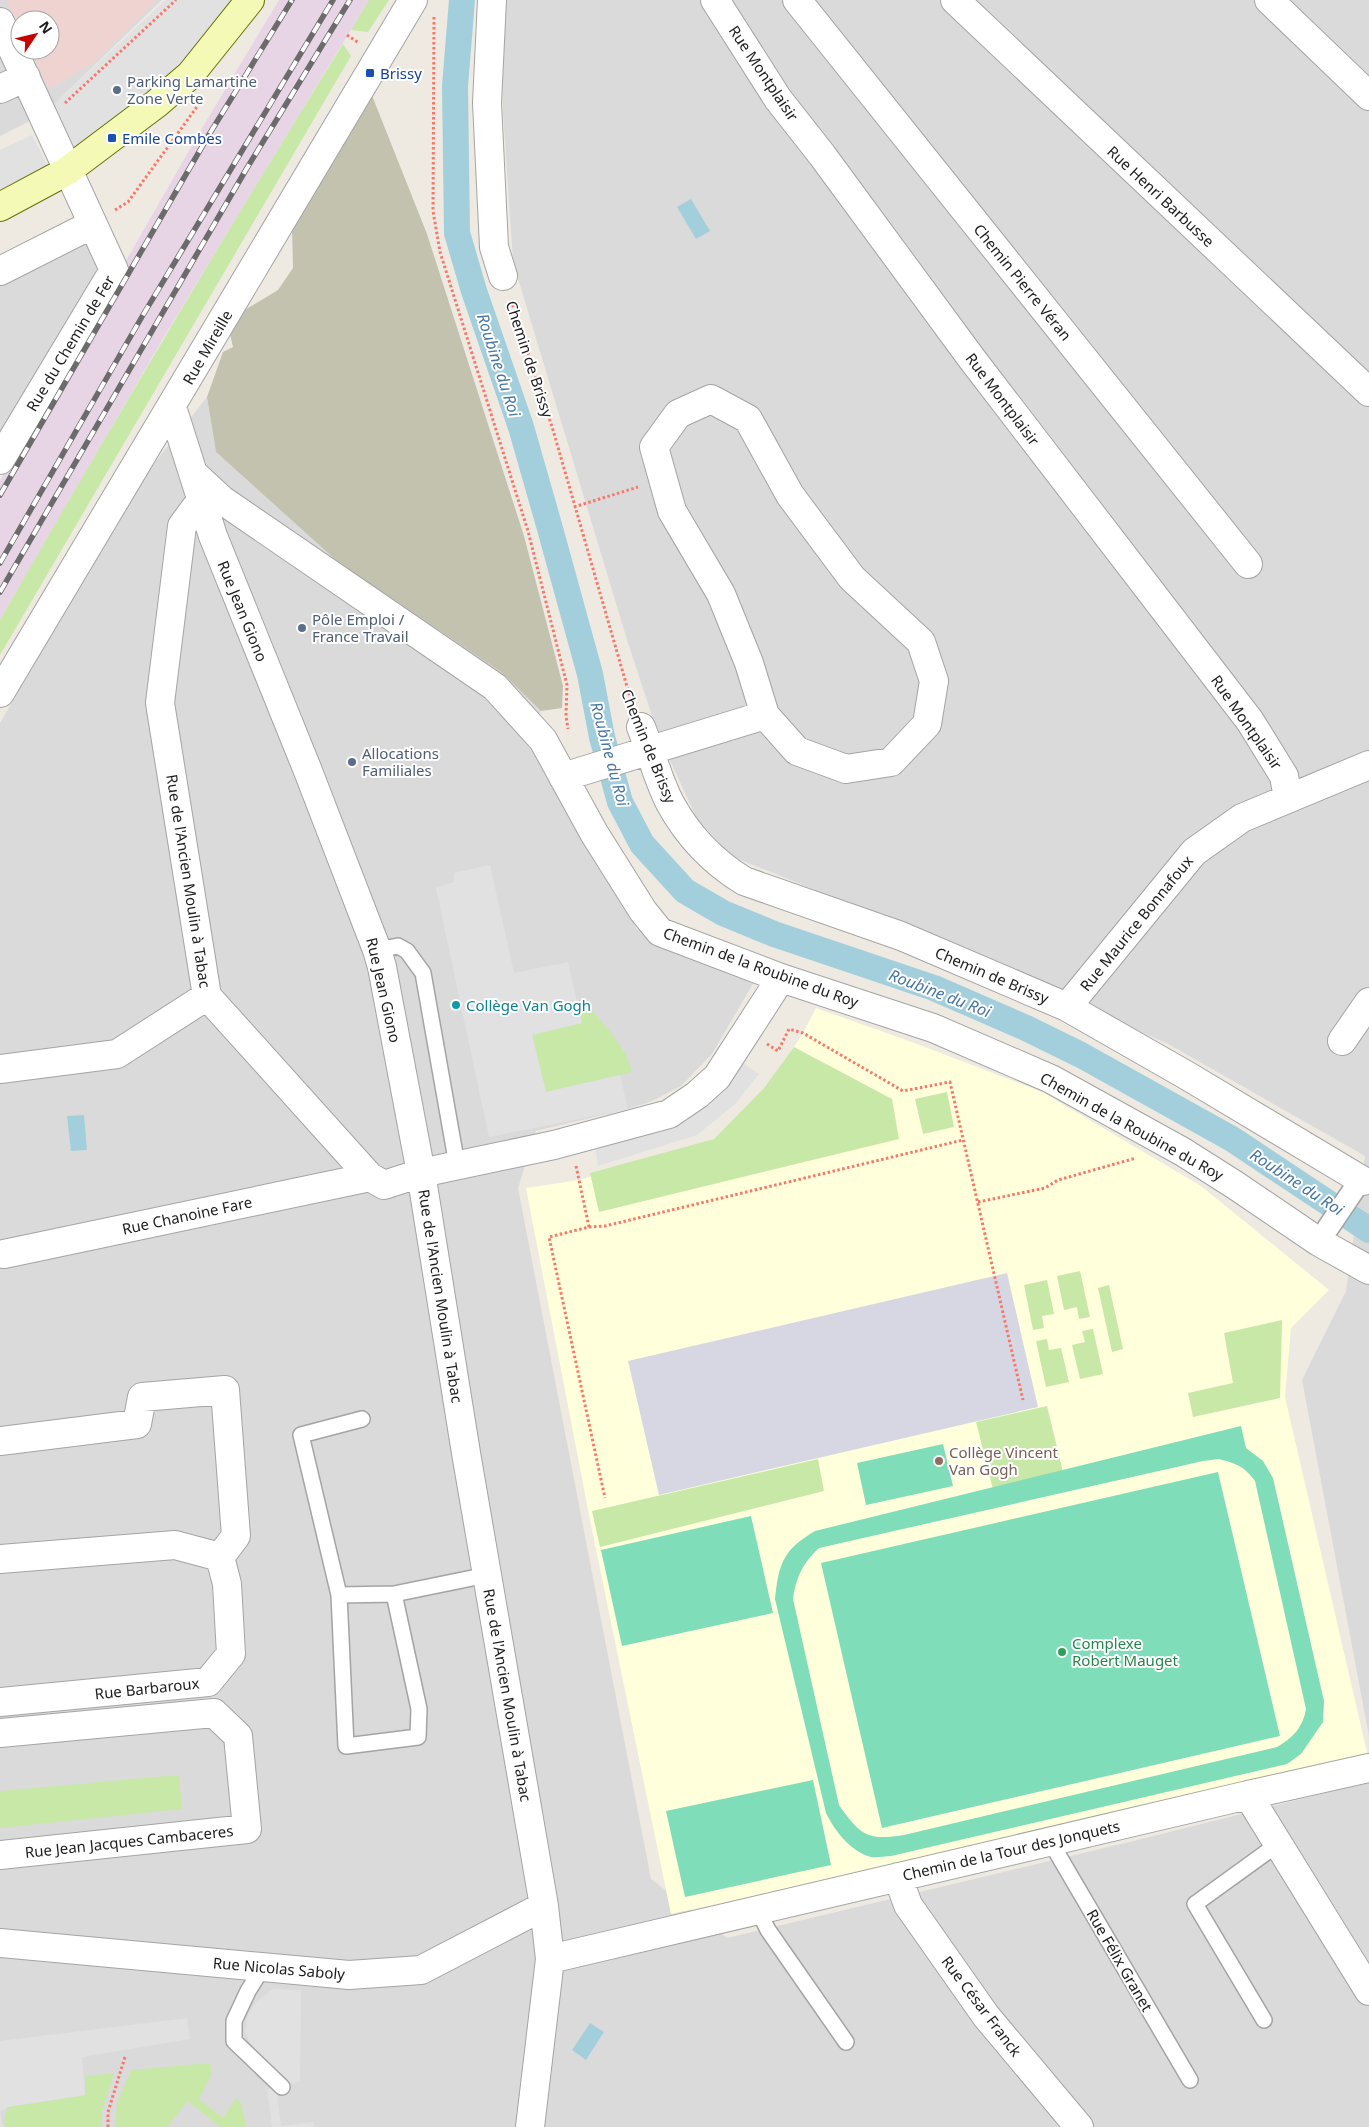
<svg xmlns="http://www.w3.org/2000/svg" width="1369" height="2127" font-family="'Noto Sans',sans-serif">
	<style>
		.residential { fill: #dbdada; fill-rule: evenodd }
		.commercial { fill: #efd3d1 }
		.industrial { fill: #e7d4e4 }
		.education { fill: #ffffdb }
		.construction { fill: #c2c2ae }
		.grass { fill: #c8e8a8 }
		.pitch { fill: #80ddb9; fill-rule: evenodd }
		.parking { fill: #e1e1e1 }
		.plaza { fill: #d7d7e4 }
		.water { fill: #a3cfdc }
		.lines { fill: none; stroke-linecap: round; stroke-linejoin: round }
		.canal { stroke: #a3cfdc; stroke-width: 26 }
		.service-casing { stroke: #a4a4a4; stroke-width: 18 }
		.pedestrian-casing { stroke: #a4a4a4; stroke-width: 24 }
		.minor-casing { stroke: #a4a4a4; stroke-width: 30 }
		.secondary-casing { stroke: #667205; stroke-width: 30 }
		.path { stroke: #f97769; stroke-width: 3; stroke-dasharray: 2.5 2.5; stroke-linecap: butt }
		.service { stroke: #fff; stroke-width: 15 }
		.pedestrian { stroke: #fff; stroke-width: 21 }
		.minor { stroke: #fff; stroke-width: 28 }
		.secondary { stroke: #f5f9b6; stroke-width: 28 }
		.rail-casing { stroke: #6b6b6b; stroke-width: 5.5 }
		.rail { stroke: #fff; stroke-width: 4; stroke-dasharray: 11; stroke-linecap: butt }
		.transit-dot { fill: #1a4fb4; stroke: #fff; stroke-width: 2 }
		.service-dot { fill: #5c6f8a; stroke: #fff; stroke-width: 2 }
		.culture-dot { fill: #0f9aa8; stroke: #fff; stroke-width: 2 }
		.education-dot { fill: #8d6e63; stroke: #fff; stroke-width: 2 }
		.leisure-dot { fill: #2e9e5b; stroke: #fff; stroke-width: 2 }
		.labels { text-anchor: middle; dominant-baseline: central; stroke-width: 4; stroke-linejoin: round; paint-order: stroke }
		.transit-label { font-size: 15px; fill: #164399; stroke: #fff; text-anchor: start }
		.street-label { font-size: 15px; fill: #1d1d1d; stroke: #fff }
		.service-label { font-size: 15px; fill: #4e5e75; stroke: #fff; text-anchor: start }
		.culture-label { font-size: 15px; fill: #0d838f; stroke: #fff; text-anchor: start }
		.education-label { font-size: 15px; fill: #785e54; stroke: #fff; text-anchor: start }
		.leisure-label { font-size: 15px; fill: #27864d; stroke: #fff; text-anchor: start }
		.water-label { font-size: 16px; font-style: italic; fill: #4776a3; stroke: #fff }
	</style>
	<rect width="100%" height="100%" fill="#eeeae2"/>
	<!-- residential -->
	<path class="residential" d="M 0,0 L 162,0 L 44,114 L 0,136 ZM 20,20 L 50,20 L 50,50 L 20,50 Z
		M 502,0 L 1369,0 L 1369,1736 L 1302,1380 L 1346,1291 L 1365,1156 L 1170,1045 L 967,952 L 731,856 L 696,817 L 658,734 L 628,643 L 513,262 L 503,112 Z
		M 92,232 L 109,269 L 0,448 L 0,281 Z
		M 207,397 L 216,452 L 338,562 L 501,672 L 541,711 L 528,742 L 637,929 L 754,982 L 712,1054 L 681,1086 L 652,1101 L 628,1109 L 536,1131 L 518,1188 L 651,1879 L 727,1938 L 1125,1843 L 1369,1782 L 1369,2127 L 0,2127 L 0,723 L 140,481 Z"/>
	<!-- commercial -->
	<path class="commercial" d="M 6,0 L 157,0 L 92,64 L 49,89 L 30,50 L 50,50 L 50,20 L 20,20 L 20,29 Z"/>
	<!-- industrial -->
	<path class="industrial" d="M 279,0 L 369,0 L 161,342 L 0,620 L 0,481 L 202,128 Z"/>
	<!-- education -->
	<path class="education" d="M 816,1008 L 920,1045 L 1042,1092 L 1201,1186 L 1329,1290 L 1291,1328 L 1285,1397 L 1369,1761 L 671,1914 L 591,1525 L 526,1188 L 579,1180 L 714,1139 L 766,1090 L 803,1033 Z"/>
	<!-- construction -->
	<path class="construction" d="M 371,93 L 427,234 L 524,536 L 563,686 L 562,708 L 541,711 L 501,672 L 338,562 L 216,452 L 207,397 L 223,352 L 233,347 L 230,334 L 243,311 L 278,290 L 293,268 L 292,226 Z"/>
	<!-- grass -->
	<path class="grass" d="M 369,0 L 389,0 L 368,32 L 351,30 Z
		M 343,44 L 351,56 L 0,655 L 0,620 C 111,426 225,234 343,44 Z
		M 577,1002 L 586,1004 L 610,1031 L 627,1056 L 632,1072 L 546,1092 L 532,1034 L 582,1023 Z
		M 794,1047 L 892,1099 L 899,1139 L 599,1212 L 590,1173 L 714,1139 L 764,1088 Z
		M 947,1092 L 954,1127 L 923,1134 L 915,1099 Z
		M 1080,1271 L 1090,1317 L 1079,1319 L 1077,1307 L 1064,1310 L 1057,1276 Z
		M 1047,1280 L 1054,1314 L 1042,1316 L 1044,1328 L 1033,1330 L 1024,1285 Z
		M 1109,1285 L 1123,1349 L 1112,1352 L 1098,1288 Z
		M 1282,1320 L 1280,1398 L 1193,1417 L 1188,1393 L 1233,1383 L 1224,1333 Z
		M 1093,1329 L 1103,1374 L 1080,1379 L 1072,1345 L 1085,1342 L 1082,1331 Z
		M 1047,1339 L 1049,1350 L 1061,1348 L 1069,1382 L 1046,1387 L 1036,1341 Z
		M 1047,1406 L 1063,1472 L 993,1489 L 976,1422 Z
		M 818,1459 L 824,1491 L 600,1547 L 592,1511 Z
		M 179,1775 L 182,1809 L 0,1828 L 0,1791 Z
		M 210,2063 L 212,2073 L 199,2099 L 223,2118 L 236,2098 L 241,2103 L 246,2124 L 244,2127 L 220,2127 L 188,2101 L 167,2127 L 115,2127 L 117,2103 L 131,2070 Z
		M 114,2073 L 102,2112 L 102,2127 L 5,2127 L 4,2120 L 8,2107 L 85,2095 L 85,2076 Z"/>
	<!-- pitch -->
	<path class="pitch" d="M 1241,1426 L 1246,1448 L 1263,1461 L 1273,1478 L 1324,1701 L 1323,1722 L 1301,1754 L 1287,1764 L 891,1856 C 885,1856 877,1858 871,1857 C 850,1851 835,1831 826,1813 L 775,1599 C 779,1563 783,1550 815,1531 ZM 1219,1459 C 1237,1464 1244,1466 1255,1481 L 1306,1709 C 1303,1727 1293,1738 1277,1747 L 904,1835 C 867,1841 860,1835 839,1805 L 793,1599 C 796,1577 803,1563 819,1548 L 1203,1461 Z
		M 943,1444 L 953,1486 L 866,1505 L 857,1463 Z
		M 1218,1472 L 1280,1736 L 882,1828 L 821,1563 Z
		M 751,1516 L 773,1613 L 622,1646 L 601,1550 Z
		M 813,1780 L 831,1865 L 685,1897 L 666,1811 Z"/>
	<!-- parking -->
	<path class="parking" d="M 165,0 L 241,0 L 197,65 L 67,161 L 44,114 Z
		M 32,135 L 53,176 L 0,202 L 0,150 Z
		M 490,865 L 514,973 L 568,962 L 582,1023 L 532,1035 L 546,1092 L 620,1075 L 628,1109 L 489,1137 L 436,888 L 454,882 L 454,873 Z
		M 744,1064 L 759,1074 L 735,1104 L 697,1135 L 598,1166 L 595,1146 L 666,1130 L 686,1121 L 723,1093 Z
		M 273,1989 L 301,1990 L 300,2082 L 285,2084 L 252,2048 L 245,2031 L 248,2015 L 257,2001 Z
		M 187,2018 L 190,2039 L 82,2057 L 85,2095 L 8,2107 L 0,2112 L 3,2127 L 0,2127 L 0,2041 Z
		M 276,2088 L 281,2126 L 314,2122 L 314,2127 L 272,2127 L 267,2089 Z"/>
	<!-- plaza -->
	<path class="plaza" d="M 1007,1273 L 1038,1407 L 659,1495 L 628,1361 Z"/>
	<!-- water -->
	<path class="water" d="M 691,199 L 710,231 L 696,239 L 677,207 Z
		M 84,1115 L 87,1150 L 71,1151 L 67,1116 Z
		M 590,2023 L 604,2032 L 586,2060 L 572,2050 Z"/>
	<g class="lines">
		<!-- canal -->
		<path class="canal" d="M 462,0 L 455,86 L 457,233 L 474,291 L 521,427 L 549,525 L 590,674 L 602,737 L 620,802 L 642,844 L 685,891 L 723,913 L 774,934 L 934,988 L 1026,1028 L 1081,1055 L 1232,1139 L 1369,1230"/>
		<defs>
			<path id="service" d="M 377,950 L 398,946 L 407,951 L 423,973 L 457,1165
				M 362,1419 L 301,1435 L 339,1595 L 346,1746 L 418,1737 L 419,1709 L 394,1594 L 487,1575
				M 339,1595 L 394,1594
				M 1050,1841 L 1190,2080
				M 758,1910 L 768,1930 L 846,2042
				M 263,1967 L 248,1991 L 234,2021 L 234,2041 L 282,2087
				M 1264,2020 L 1195,1904 L 1278,1844"/>
			<path id="pedestrian" d="M 1328,1228 L 1357,1185"/>
			<path id="minor" d="M 492,0 L 487,103 L 494,247 L 503,276
				M 715,0 L 778,99 L 822,155 L 972,359 L 1250,721 L 1284,776 L 1288,798
				M 797,0 L 1248,564
				M 955,0 L 1369,392
				M 1269,0 L 1369,96
				M 0,22 L 114,270 L 0,460
				M 0,89 L 26,77
				M 0,271 L 93,224
				M 711,399 L 748,419 L 790,495 L 852,578 L 921,642 L 934,681 L 927,724 L 891,762 L 846,769 L 797,751 L 765,715 L 749,663 L 721,594 L 672,511 L 654,447 L 678,414 Z
				M 172,407 L 213,536 L 308,771 L 377,950 L 382,967 L 421,1173 L 466,1453 L 544,1906 L 550,1959 L 530,2127
				M 195,475 L 222,500 L 495,687 L 543,740 L 594,833 L 643,911 L 660,932 L 781,978 L 933,1028 L 1051,1079 L 1183,1152 L 1235,1185 L 1319,1242 L 1369,1270
				M 202,499 L 182,526 L 160,703 L 207,996 L 370,1177 L 384,1185 L 421,1173 L 554,1145 L 669,1114 L 697,1095 L 717,1077 L 781,978
				M 0,693 L 413,0
				M 641,727 C 651,752 658,780 670,803 C 688,836 713,862 744,881 L 901,936 L 1067,1007 L 1186,1075 L 1363,1181
				M 563,777 L 765,715
				M 1067,1007 L 1194,852 L 1242,818 L 1369,765
				M 1342,1041 L 1369,1002
				M 0,1069 L 117,1054 L 207,996
				M 4,1254 L 370,1177
				M 0,1441 L 137,1424 L 142,1397 L 225,1390 L 236,1536 L 220,1557
				M 0,1559 L 175,1545 L 220,1557 L 227,1584 L 231,1654 L 208,1682 L 0,1702
				M 0,1733 L 214,1713 L 238,1736 L 247,1829 L 0,1855
				M 1248,1795 L 1369,1768
				M 898,1877 L 908,1905 L 986,2016 L 1079,2127
				M 0,1943 L 349,1975 L 421,1970 L 544,1906
				M 550,1959 L 1248,1795 L 1369,1991"/>
			<path id="secondary" d="M 0,207 L 67,171 L 156,104 L 190,75 L 250,0"/>
		</defs>
		<!-- service casing -->
		<use href="#service" class="service-casing"/>
		<!-- pedestrian casing -->
		<use href="#pedestrian" class="pedestrian-casing"/>
		<!-- minor casing -->
		<use href="#minor" class="minor-casing"/>
		<!-- secondary casing -->
		<use href="#secondary" class="secondary-casing"/>
		<!-- path -->
		<path class="path" d="M 434,17 L 433,211 L 440,252 L 528,531 L 567,685 L 566,716 L 568,729
			M 347,35 L 359,43
			M 65,103 L 176,0
			M 115,210 L 128,202 L 199,104
			M 511,300 L 553,430 L 632,704
			M 574,507 L 638,487
			M 767,1044 L 778,1051 L 789,1029 L 803,1033 L 903,1091 L 950,1082 L 1023,1400
			M 576,1166 L 589,1227 L 549,1237 L 605,1498
			M 978,1202 L 1045,1188 L 1058,1180 L 1136,1158
			M 589,1227 L 605,1226 L 963,1140
			M 108,2127 L 108,2112 L 125,2057"/>
		<!-- service -->
		<use href="#service" class="service"/>
		<!-- pedestrian -->
		<use href="#pedestrian" class="pedestrian"/>
		<!-- minor -->
		<use href="#minor" class="minor"/>
		<!-- secondary -->
		<use href="#secondary" class="secondary"/>
		<defs>
			<path id="rail" d="M 0,495 L 210,133 L 292,0
				M 0,563 L 143,315 L 333,0
				M 0,592 L 247,168 L 350,0"/>
		</defs>
		<!-- rail casing -->
		<use href="#rail" class="rail-casing"/>
		<!-- rail -->
		<use href="#rail" class="rail"/>
	</g>
	<!-- markers -->
	<g class="transit-dot">
		<rect x="365" y="68" width="10" height="10" rx="2.5"/>
		<rect x="107" y="133" width="10" height="10" rx="2.5"/>
	</g>
	<g class="service-dot">
		<circle cx="117" cy="90" r="5"/>
		<circle cx="302" cy="628" r="5"/>
		<circle cx="352" cy="762" r="5"/>
	</g>
	<circle class="culture-dot" cx="456" cy="1005" r="5"/>
	<circle class="education-dot" cx="939" cy="1461" r="5"/>
	<circle class="leisure-dot" cx="1062" cy="1652" r="5"/>
	<g class="labels">
		<!-- transit labels -->
		<g class="transit-label">
			<text x="380" y="73">Brissy</text>
			<text x="122" y="138">Emile Combes</text>
		</g>
		<!-- street labels -->
		<g class="street-label">
			<text transform="translate(764 73) rotate(56)">Rue Montplaisir</text>
			<text transform="translate(1161 196) rotate(43)">Rue Henri Barbusse</text>
			<text transform="translate(1023 282) rotate(51)">Chemin Pierre Véran</text>
			<text transform="translate(70 343) rotate(-59)">Rue du Chemin de Fer</text>
			<text transform="translate(207 347) rotate(-60)">Rue Mireille</text>
			<text transform="translate(530 359) rotate(72)">Chemin de Brissy</text>
			<text transform="translate(1003 399) rotate(53)">Rue Montplaisir</text>
			<text transform="translate(243 611) rotate(68)">Rue Jean Giono</text>
			<text transform="translate(1247 722) rotate(55)">Rue Montplaisir</text>
			<text transform="translate(649 746) rotate(68)">Chemin de Brissy</text>
			<text transform="translate(189 881) rotate(81)">Rue de l'Ancien Moulin à Tabac</text>
			<text transform="translate(1136 923) rotate(-51)">Rue Maurice Bonnafoux</text>
			<text transform="translate(761 967) rotate(20)">Chemin de la Roubine du Roy</text>
			<text transform="translate(992 975) rotate(23)">Chemin de Brissy</text>
			<text transform="translate(384 990) rotate(77)">Rue Jean Giono</text>
			<text transform="translate(1132 1126) rotate(29)">Chemin de la Roubine du Roy</text>
			<text transform="translate(187 1215) rotate(-12)">Rue Chanoine Fare</text>
			<text transform="translate(441 1296) rotate(81)">Rue de l'Ancien Moulin à Tabac</text>
			<text transform="translate(147 1688) rotate(-6)">Rue Barbaroux</text>
			<text transform="translate(508 1695) rotate(80)">Rue de l'Ancien Moulin à Tabac</text>
			<text transform="translate(129 1841) rotate(-6)">Rue Jean Jacques Cambaceres</text>
			<text transform="translate(1011 1850) rotate(-13)">Chemin de la Tour des Jonquets</text>
			<text transform="translate(1120 1960) rotate(60)">Rue Félix Granet</text>
			<text transform="translate(279 1968) rotate(5)">Rue Nicolas Saboly</text>
			<text transform="translate(982 2006) rotate(53)">Rue César Franck</text>
		</g>
		<!-- service labels -->
		<g class="service-label">
			<text x="127" y="81">Parking Lamartine<tspan x="127" dy="17">Zone Verte</tspan></text>
			<text x="312" y="619">Pôle Emploi /<tspan x="312" dy="17">France Travail</tspan></text>
			<text x="362" y="753">Allocations<tspan x="362" dy="17">Familiales</tspan></text>
		</g>
		<!-- culture labels -->
		<g class="culture-label">
			<text x="466" y="1005">Collège Van Gogh</text>
		</g>
		<!-- education labels -->
		<g class="education-label">
			<text x="949" y="1452">Collège Vincent<tspan x="949" dy="17">Van Gogh</tspan></text>
		</g>
		<!-- leisure labels -->
		<g class="leisure-label">
			<text x="1072" y="1643">Complexe<tspan x="1072" dy="17">Robert Mauget</tspan></text>
		</g>
		<!-- water labels -->
		<g class="water-label">
			<text transform="translate(499 365) rotate(72)">Roubine du Roi</text>
			<text transform="translate(610 754) rotate(75)">Roubine du Roi</text>
			<text transform="translate(940 993) rotate(21)">Roubine du Roi</text>
			<text transform="translate(1297 1182) rotate(33)">Roubine du Roi</text>
		</g>
	</g>
	<!-- north arrow -->
	<g transform="translate(35 35) rotate(55)"><circle r="24" fill="#ffffff" stroke="#a5a5a5"/>
	<path d="M0-4L9 19L0 12L-9 19Z" fill="#c80101"/>
	<text y="-8" font-size="14" font-weight="bold" text-anchor="middle" fill="#1d1d1d">N</text>
	</g>
</svg>
